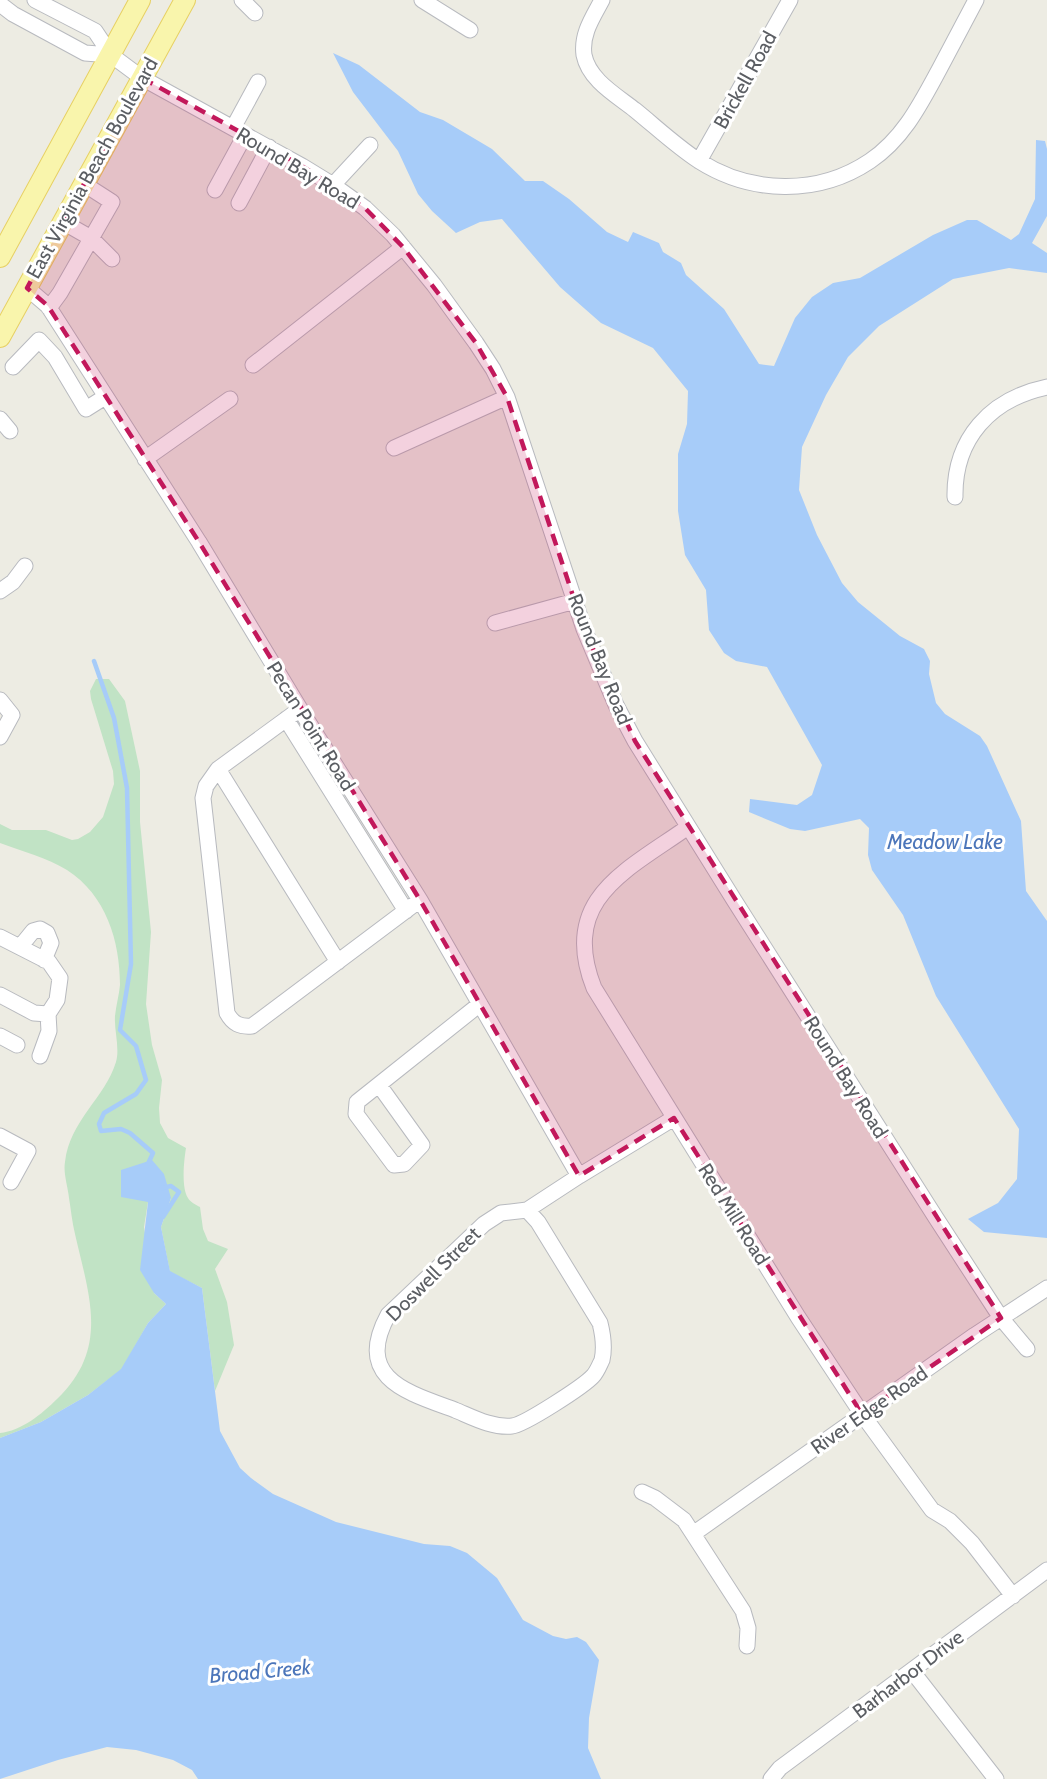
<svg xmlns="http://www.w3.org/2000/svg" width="1047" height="1779" font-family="Cabin,sans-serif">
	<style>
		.green { fill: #c1e3c5 }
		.water { fill: #a7ccf9 }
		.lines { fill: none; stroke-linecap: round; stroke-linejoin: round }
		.stream { stroke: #a7ccf9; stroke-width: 4.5 }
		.minor-casing { stroke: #b8babf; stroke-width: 17 }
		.major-casing { stroke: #e7d062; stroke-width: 22 }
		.minor { stroke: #fff; stroke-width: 15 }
		.major { stroke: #f9f5ac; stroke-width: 20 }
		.marked { fill: #c2185b; fill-opacity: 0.2; stroke: #c2185b; stroke-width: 4.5; stroke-dasharray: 12 8; stroke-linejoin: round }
		.labels { text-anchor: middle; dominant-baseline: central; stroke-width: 6; stroke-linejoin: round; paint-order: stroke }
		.street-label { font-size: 20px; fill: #5b5e63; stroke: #fff }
		.water-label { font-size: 21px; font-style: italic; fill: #4c76ba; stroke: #fff }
	</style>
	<rect width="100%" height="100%" fill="#edece3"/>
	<!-- green -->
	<path class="green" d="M 96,679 L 109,679 L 125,701 L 140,771 L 140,822 L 151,932 L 146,1004 L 152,1045 L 162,1080 L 159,1108 L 160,1123 L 168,1138 L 186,1148 C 184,1160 181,1187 188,1198 C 190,1202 196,1205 200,1207 L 203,1229 L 208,1241 L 228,1249 L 215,1269 L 227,1302 L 234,1345 L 215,1391 L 202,1288 L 170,1272 L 161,1227 L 171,1198 L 148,1202 L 144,1227 L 154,1293 L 166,1304 L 148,1323 L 122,1369 L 88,1395 L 41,1422 L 0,1438 L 0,1433 C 21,1431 42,1414 57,1399 C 110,1348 89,1296 75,1234 C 72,1222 71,1210 69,1198 C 68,1187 63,1173 65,1162 C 70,1120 105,1098 116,1062 C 120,1048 114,1031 115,1016 C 116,1006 119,995 120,985 C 120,941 106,895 67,870 C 47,858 22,851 0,843 L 0,824 L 12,830 L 46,830 L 72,840 L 78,839 L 90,832 L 103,817 L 114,784 L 113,771 L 91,699 L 90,691 Z"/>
	<!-- water -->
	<path class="water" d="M 333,53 L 359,65 L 420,112 L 443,120 L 492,149 L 525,181 L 543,181 L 569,199 L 607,232 L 628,242 L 633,232 L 659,243 L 663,252 L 681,263 L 686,275 L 724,309 L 759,364 L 774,366 L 795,318 L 812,297 L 833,283 L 860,278 L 933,235 L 967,220 L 977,220 L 1011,240 L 1019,234 L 1035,199 L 1036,140 L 1045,141 L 1047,149 L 1047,216 L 1032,243 L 1047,253 L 1047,273 L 1009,268 L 953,279 L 879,326 L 848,357 L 826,395 L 802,447 L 799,490 L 817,535 L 842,583 L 858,602 L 900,636 L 924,649 L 930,661 L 929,674 L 936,703 L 945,714 L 980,736 L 987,746 L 1021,821 L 1026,891 L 1047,921 L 1047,1238 L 984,1232 L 968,1219 L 998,1203 L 1017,1179 L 1019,1129 L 936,996 L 903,915 L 872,870 L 868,855 L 869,828 L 860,819 L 805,831 L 790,829 L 749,812 L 750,799 L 797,805 L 812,795 L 822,765 L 767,667 L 736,661 L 724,653 L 709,630 L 706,590 L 685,555 L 678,511 L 678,454 L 687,424 L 688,391 L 653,348 L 601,323 L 560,287 L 502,219 L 480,222 L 456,233 L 432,211 L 418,194 L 398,151 L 353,92 Z
		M 152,1160 L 164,1174 L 171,1198 L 161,1227 L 170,1271 L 202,1288 L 220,1431 L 240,1468 L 251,1478 L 273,1494 L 336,1522 L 424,1544 L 450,1546 L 467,1553 L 497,1578 L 523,1620 L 553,1636 L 566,1639 L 577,1637 L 586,1642 L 599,1660 L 589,1718 L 588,1748 L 601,1779 L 198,1779 L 192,1770 L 173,1760 L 136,1750 L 107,1747 L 58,1760 L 0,1779 L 0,1438 L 41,1422 L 88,1395 L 121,1369 L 148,1323 L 166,1304 L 154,1293 L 140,1270 L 148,1202 L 121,1197 L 121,1170 Z"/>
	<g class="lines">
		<!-- stream -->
		<path class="stream" d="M 94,661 L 114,718 L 127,788 L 131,964 L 120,1030 L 136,1046 L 146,1080 L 136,1094 L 104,1113 L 99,1124 L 101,1131 L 121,1129 L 130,1133 L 153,1153 L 147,1166
			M 162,1188 L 171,1186 L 179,1192 L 163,1217"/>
		<defs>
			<path id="minor" d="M 35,0 L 95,31 L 111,55 L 142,78 L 302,166 L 333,185 L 365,208 L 393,235 L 434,285 L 476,343 L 493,369 L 507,397 L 584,629 L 616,705 L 635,741 L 734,900 L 936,1218 L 1001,1318 L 1027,1349
				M 242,0 L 255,13
				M 422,0 L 470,30
				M 602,0 C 593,17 581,34 584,55 C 589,80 616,95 635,110 C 656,127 676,146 699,161 C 751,194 818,196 870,161 C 904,138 921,103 940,68 C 952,45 964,23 976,0
				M 0,4 L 13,14 L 85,53 L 111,55
				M 233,128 L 258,82
				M 699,161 L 790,0
				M 333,185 L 370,145
				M 215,190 L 245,135
				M 239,203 L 269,147
				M 63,222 L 91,238 L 112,259
				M 27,288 L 48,306 L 199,542 L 300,709 L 420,900 L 579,1176
				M 49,308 L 60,293 L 112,202 L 84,184
				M 253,365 L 403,247
				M 13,367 L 39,340 L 55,357 L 86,409 L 105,397
				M 0,419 L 10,431
				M 394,448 L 507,397
				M 145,459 L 230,399
				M 955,497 C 954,439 990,399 1047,387
				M 0,591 L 13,582 L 25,566
				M 495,623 L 575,601
				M 0,700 L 12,715 L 0,737
				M 300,709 L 218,769 L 206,786 L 203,798 L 227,1013 C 233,1024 240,1027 252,1026 L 420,900
				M 286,719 L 406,911
				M 218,769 L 338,962
				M 688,827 C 626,871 559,899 594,988 L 798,1317 L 862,1414 L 932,1510 L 950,1521 L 972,1543 L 1013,1596
				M 0,937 L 49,962 L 60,978 L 57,1000 L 48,1014 L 34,1013 L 0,995
				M 20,947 L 33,931 L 40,929 L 47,933 L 51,943 L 44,960
				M 0,1036 L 17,1045
				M 40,1056 L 49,1031 L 48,1014
				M 379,1085 L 422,1145 L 404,1164 L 394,1165 L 356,1114 L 357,1102 L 480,1004
				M 0,1136 L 28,1151 L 11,1182
				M 527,1210 L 538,1222 L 600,1323 C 603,1335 605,1347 602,1360 C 600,1364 597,1372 593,1376 C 584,1386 524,1425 512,1426 C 492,1428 472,1417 455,1410 C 406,1392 354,1378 388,1315 L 484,1224 L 501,1213 L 527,1210 L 579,1176 L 674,1118
				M 642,1492 L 655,1498 L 684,1520 L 743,1611 L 748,1628 L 747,1646
				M 693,1534 L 975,1335 L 1047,1288
				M 912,1671 L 996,1779
				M 771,1779 L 780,1768 L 1047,1570"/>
			<path id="major" d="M 0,257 L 140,0
				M 0,337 L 185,0"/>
		</defs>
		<!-- minor casing -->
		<use href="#minor" class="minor-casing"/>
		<!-- major casing -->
		<use href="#major" class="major-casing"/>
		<!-- minor -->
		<use href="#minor" class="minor"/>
		<!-- major -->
		<use href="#major" class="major"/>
	</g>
	<!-- marked area -->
	<path class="marked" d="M 142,78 L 302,166 L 365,208 L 403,247 L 476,343 L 507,397 L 584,629 L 635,741 L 1001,1318 L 862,1414 L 674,1118 L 579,1176 L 420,900 L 199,542 L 48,306 L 27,288 Z"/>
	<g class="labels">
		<!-- street labels -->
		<g class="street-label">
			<text transform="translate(745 80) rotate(-61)">Brickell Road</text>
			<text transform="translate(92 168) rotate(-61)">East Virginia Beach Boulevard</text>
			<text transform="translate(298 168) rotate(31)">Round Bay Road</text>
			<text transform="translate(600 659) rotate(68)">Round Bay Road</text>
			<text transform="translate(311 726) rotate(58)">Pecan Point Road</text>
			<text transform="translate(846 1077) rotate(58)">Round Bay Road</text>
			<text transform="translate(734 1214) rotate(58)">Red Mill Road</text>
			<text transform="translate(433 1274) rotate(-45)">Doswell Street</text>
			<text transform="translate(869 1410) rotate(-35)">River Edge Road</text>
			<text transform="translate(908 1674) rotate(-37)">Barharbor Drive</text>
		</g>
		<!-- water labels -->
		<g class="water-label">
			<text x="945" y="841">Meadow Lake</text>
			<text transform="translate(260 1671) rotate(-5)">Broad Creek</text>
		</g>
	</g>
</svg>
